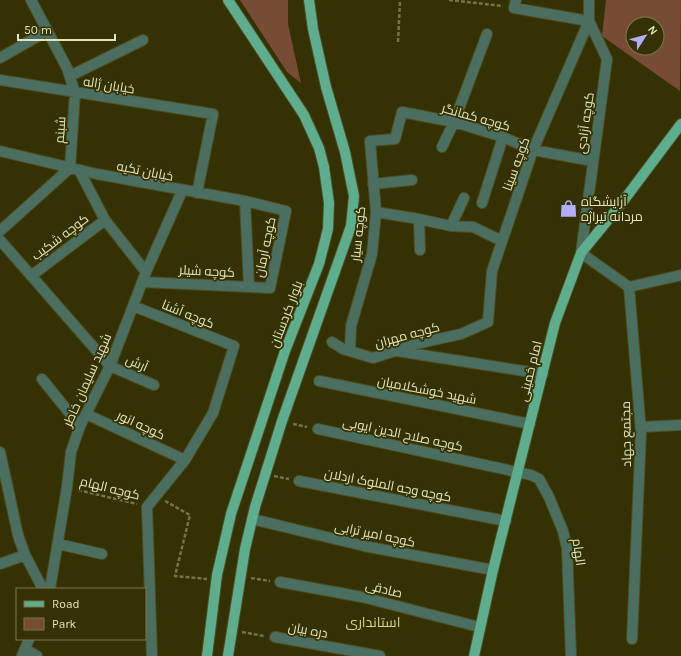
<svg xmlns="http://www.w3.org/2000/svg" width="681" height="656" font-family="Karla,Cairo,sans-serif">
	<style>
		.green { fill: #784b34; fill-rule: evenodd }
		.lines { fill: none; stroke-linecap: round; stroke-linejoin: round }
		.minor-casing { stroke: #504e20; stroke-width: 12 }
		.major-casing { stroke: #504e20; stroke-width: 12 }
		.path { stroke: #757446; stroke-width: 2.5; stroke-dasharray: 4 2; stroke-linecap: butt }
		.minor { stroke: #4a6f60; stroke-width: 10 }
		.major { stroke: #5dad8f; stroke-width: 10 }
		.labels { text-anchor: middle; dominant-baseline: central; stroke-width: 3.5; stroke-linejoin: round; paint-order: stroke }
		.street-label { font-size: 13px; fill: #e5e4bb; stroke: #343202 }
		.poi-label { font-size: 13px; fill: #e5e4bb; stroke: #343202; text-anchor: start }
		.neighbourhood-label { font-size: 14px; fill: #d7d47f; stroke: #343202 }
	</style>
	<rect width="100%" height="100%" fill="#343202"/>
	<!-- green -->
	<path class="green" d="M 240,0 L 288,0 L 288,24 L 301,83 L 287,72 Z
		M 606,0 L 681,0 L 680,91 L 602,36 ZM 633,24 L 657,24 L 657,48 L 633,48 Z"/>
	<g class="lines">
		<defs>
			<path id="minor" d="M 589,0 L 589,21 L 607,59 L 581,253 L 629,287 L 641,432 L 632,639
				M 0,58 L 47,31
				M 70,76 L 143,40
				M 0,80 L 213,114 L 197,193
				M 442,147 L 454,122 L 487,34
				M 0,151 L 97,174 L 245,201 L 286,211 L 270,288 L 142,282
				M 79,170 L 105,220 L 146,272
				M 373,184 L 412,180
				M 464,198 L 451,226 L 473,227 L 502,241
				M 245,201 L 249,286
				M 482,203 L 503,137
				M 376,212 L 419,219 L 420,250
				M 419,219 L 451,226
				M 0,231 L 70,168 L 75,93 L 67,68 L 31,0
				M 0,240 L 110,366 L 154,385
				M 31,276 L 105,220
				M 629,287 L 681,275
				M 133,306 L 234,346 L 213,413 L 185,460 L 147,507 L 152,656
				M 332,342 L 343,349 L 373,358 L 420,343 L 461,334 L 488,322 L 492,271 L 533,150 L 589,21 L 514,8 L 516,0
				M 350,351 L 351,326 L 372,254 L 376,212 L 370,141 L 395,139 L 402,112 L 454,122 L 503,137 L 533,150 L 593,161
				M 397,351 L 543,374
				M 42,379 L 80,426
				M 319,381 L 530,424
				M 86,414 L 185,460
				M 641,427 L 681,425
				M 318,429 L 531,475 L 539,479 L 549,497 L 563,531 L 567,548 L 571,656
				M 0,452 L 18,535 L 25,555 L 43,589
				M 299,481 L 506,521
				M 252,519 L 364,546 L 493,570
				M 58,544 L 102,554
				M 0,564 L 25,555
				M 280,582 L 362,597 L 479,627
				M 50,589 L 67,487 L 71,452 L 80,426 L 110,366 L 146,272 L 182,191
				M 275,637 L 380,656
				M 25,649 L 37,656
				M 22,656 L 29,639"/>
			<path id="major" d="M 207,656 L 217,575 L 231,514 L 285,351 L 319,264 L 328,229 L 329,203 L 324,167 L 319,148 L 304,115 L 228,0
				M 228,656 L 245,549 L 255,507 L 282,421 L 351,226 L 354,196 L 345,152 L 326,87 L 313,29 L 309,0
				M 474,656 L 493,570 L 555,323 L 581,253 L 621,204 L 681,124"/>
		</defs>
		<!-- minor casing -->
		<use href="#minor" class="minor-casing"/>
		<!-- major casing -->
		<use href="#major" class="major-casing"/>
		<!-- path -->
		<path class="path" d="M 449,0 L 503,6
			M 398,42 L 400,0
			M 293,424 L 307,427
			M 274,476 L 289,479
			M 78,490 L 137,504
			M 165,501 L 190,515 L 175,576 L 207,579
			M 251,578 L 270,581
			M 242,632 L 264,636"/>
		<!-- minor -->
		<use href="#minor" class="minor"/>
		<!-- major -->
		<use href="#major" class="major"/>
	</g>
	<!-- icons -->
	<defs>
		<symbol id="shop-bare" viewBox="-9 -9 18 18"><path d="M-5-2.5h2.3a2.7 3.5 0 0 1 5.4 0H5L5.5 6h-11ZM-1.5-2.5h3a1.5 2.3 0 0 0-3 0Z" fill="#b2adf9" stroke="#343202" stroke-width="2.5" paint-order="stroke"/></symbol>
	</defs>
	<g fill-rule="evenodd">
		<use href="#shop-bare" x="556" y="196" width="25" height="25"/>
	</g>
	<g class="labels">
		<!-- street labels -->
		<g class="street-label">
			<text transform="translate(109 85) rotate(9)">خیابان ژاله</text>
			<text transform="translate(476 117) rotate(16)">کوچه کمانگر</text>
			<text transform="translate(585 123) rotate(-82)">کوچه آزادی</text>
			<text transform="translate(60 130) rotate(-86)">شبنم</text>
			<text transform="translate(516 164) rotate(-70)">کوچه سینا</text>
			<text transform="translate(145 171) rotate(11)">خیابان تکیه</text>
			<text transform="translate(358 234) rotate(-84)">کوچه سیار</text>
			<text transform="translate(60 237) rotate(-37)">کوچه شکیب</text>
			<text transform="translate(265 247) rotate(-78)">کوچه آرمان</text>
			<text transform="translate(207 271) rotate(3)">کوچه شیلر</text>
			<text transform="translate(188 314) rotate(22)">کوچه آشنا</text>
			<text transform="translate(286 314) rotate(-69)">بلوار کردستان</text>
			<text transform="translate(407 335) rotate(-15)">کوچه مهران</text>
			<text transform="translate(137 363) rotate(24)">آرش</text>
			<text transform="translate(530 371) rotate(-76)">امام خمینی</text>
			<text transform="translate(87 380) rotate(-66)">شهید سلیمان خاطر</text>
			<text transform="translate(427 390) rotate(11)">شهید خوشکلامیان</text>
			<text transform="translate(141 425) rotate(25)">کوچه انور</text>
			<text transform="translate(403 434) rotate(12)">کوچه صلاح الدین ایوبی</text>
			<text transform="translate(626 434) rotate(-91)">مجتمع جهاد</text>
			<text transform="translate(388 485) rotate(11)">کوچه وجه الملوک اردلان</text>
			<text transform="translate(110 488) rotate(14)">کوچه الهام</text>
			<text transform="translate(375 534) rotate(12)">کوچه امیر ترابی</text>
			<text transform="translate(579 552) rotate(82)">الهام</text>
			<text transform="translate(384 589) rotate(14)">صادقی</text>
			<text transform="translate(308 630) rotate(10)">دره بیان</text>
		</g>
		<!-- poi labels -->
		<g class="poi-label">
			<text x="581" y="201">آرایشگاه<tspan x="581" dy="15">مردانه تیراژه</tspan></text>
		</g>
		<!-- neighbourhood labels -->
		<g class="neighbourhood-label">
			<text x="373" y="622">استانداری</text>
		</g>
	</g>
	<!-- legend -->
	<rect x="16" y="588" width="130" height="52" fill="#343202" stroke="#7b794c"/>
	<rect x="24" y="601" width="20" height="6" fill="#5dad8f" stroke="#7b794c"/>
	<text x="52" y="608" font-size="12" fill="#e5e4bb">Road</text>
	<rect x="24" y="618" width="20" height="12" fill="#784b34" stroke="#7b794c"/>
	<text x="52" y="628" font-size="12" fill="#e5e4bb">Park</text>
	<!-- north arrow -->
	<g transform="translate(645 36) rotate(54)"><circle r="19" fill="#343202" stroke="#7b794c"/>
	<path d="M0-3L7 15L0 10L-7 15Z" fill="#b2adf9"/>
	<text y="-6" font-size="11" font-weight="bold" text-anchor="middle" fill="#e5e4bb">N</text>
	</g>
	<!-- scale -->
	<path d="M18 34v6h97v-6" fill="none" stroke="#e5e4bb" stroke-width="2"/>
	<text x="24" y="34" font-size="12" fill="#e5e4bb" stroke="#343202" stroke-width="3" paint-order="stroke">50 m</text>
</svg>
